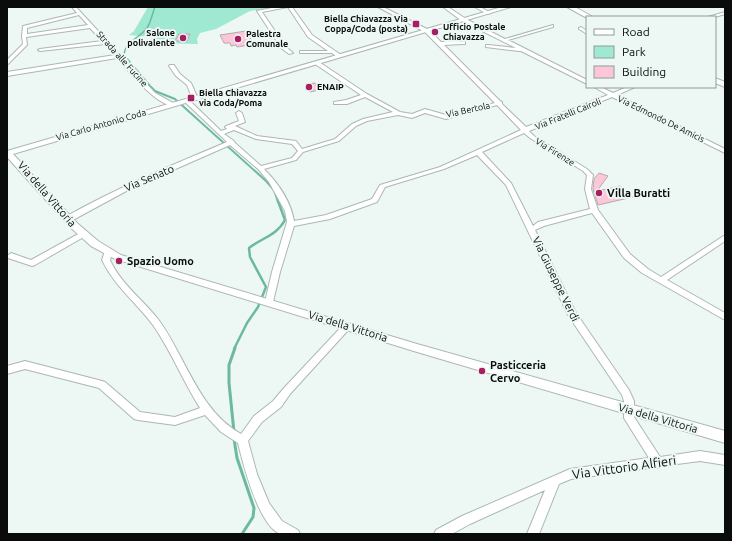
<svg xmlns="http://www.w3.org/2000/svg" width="732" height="541" font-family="Ubuntu,sans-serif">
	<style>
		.green { fill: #9fe8d1 }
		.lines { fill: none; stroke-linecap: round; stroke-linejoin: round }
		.stream-far3 { stroke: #6cb9a2; stroke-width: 1.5 }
		.stream-far2 { stroke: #6cb9a2; stroke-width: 2 }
		.stream-far1 { stroke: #6cb9a2; stroke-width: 2.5 }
		.stream { stroke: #6cb9a2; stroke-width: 3 }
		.building { fill: #fec6d9; stroke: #b4aaad }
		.minor-casing { stroke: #acb7b3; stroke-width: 2 }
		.tertiary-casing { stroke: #acb7b3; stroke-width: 2 }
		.secondary-casing { stroke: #acb7b3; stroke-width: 2 }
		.minor { fill: #fff; fill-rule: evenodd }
		.tertiary { fill: #fff; fill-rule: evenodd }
		.secondary { fill: #fff; fill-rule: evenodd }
		.poi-dot { fill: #a81e62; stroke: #edf8f4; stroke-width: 1.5 }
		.labels { text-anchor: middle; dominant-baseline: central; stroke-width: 4; stroke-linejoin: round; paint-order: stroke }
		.far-poi-label { font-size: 9px; font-weight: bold; fill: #090c0b; stroke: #edf8f4; text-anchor: start }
		.far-street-label { font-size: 9px; fill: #090c0b; stroke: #edf8f4 }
		.street-label { font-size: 11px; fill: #090c0b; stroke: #edf8f4 }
		.poi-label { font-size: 11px; font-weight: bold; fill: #090c0b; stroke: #edf8f4; text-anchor: start }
		.near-street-label { font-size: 13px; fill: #090c0b; stroke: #edf8f4 }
	</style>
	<rect width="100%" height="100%" fill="#edf8f4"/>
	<!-- green -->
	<path class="green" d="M 148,7 L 277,7 L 250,11 L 216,29 L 200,33 L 197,39 L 198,44 L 147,43 L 153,37 L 129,35 L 134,31 Z"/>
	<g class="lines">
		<!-- stream-far3 -->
		<path class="stream-far3" d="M 152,88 L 124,55 C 125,41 139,39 147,28 C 151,22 152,14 155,7"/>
		<!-- stream-far2 -->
		<path class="stream-far2" d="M 151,87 L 155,91 L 175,99 L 266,181 L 274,190 L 278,202"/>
		<!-- stream-far1 -->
		<path class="stream-far1" d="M 234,349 L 247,323 L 258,307 L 266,287 L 250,257 L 249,248 C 262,238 277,235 285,220 L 278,201"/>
		<!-- stream -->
		<path class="stream" d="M 234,432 L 229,383 L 229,365 L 235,348
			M 234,439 L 237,458 L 254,508 L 253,517 L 242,534"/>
	</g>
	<!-- building -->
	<path class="building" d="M 246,31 L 253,43 L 248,43 L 249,45 L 237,47 L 236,45 L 231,46 L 230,43 L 224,43 L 220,35 Z
		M 179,34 L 190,34 L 187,41 L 175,41 Z
		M 315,83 L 319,90 L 310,92 L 306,84 Z
		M 599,173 L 608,176 L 597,191 L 620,186 L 633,197 L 598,205 L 593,189 L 594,179 Z"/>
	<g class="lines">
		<defs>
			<path id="minor" d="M 72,7 L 76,7 L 155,93 L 175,104 L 175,106 C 157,107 129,71 117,58 L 7,76 L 7,72 L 115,55 L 105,44 L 40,51 L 38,50 L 40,49 L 102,41 L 90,28 L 26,37 L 27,45 L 7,65 L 7,60 L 23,44 L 22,36 L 23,26 L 77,13 ZM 79,15 L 88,25 L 27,34 L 27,28 Z
				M 277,7 L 292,7 L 312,35 L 341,55 L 341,57 L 337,57 L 332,53 L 300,53 L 300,51 L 328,51 L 308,37 L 288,7 L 262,12 L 285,46 L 293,53 L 289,54 L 281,48 L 257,11 Z
				M 378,7 L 383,7 L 429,30 L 441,42 L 465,42 L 465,44 L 463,44 L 444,45 L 500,101 L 502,102 L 502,104 L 526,127 L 608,95 L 594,87 L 601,87 L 613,93 L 627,87 L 635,87 L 617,95 L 725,149 L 725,153 L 723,152 L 612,97 L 529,131 L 534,136 L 587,169 L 593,175 L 591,189 L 598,210 L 630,254 L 648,269 L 661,277 L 725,235 L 725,241 L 667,280 L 725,313 L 725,320 L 642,273 L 624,258 L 592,213 L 544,226 L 535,230 L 576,313 L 629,390 L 634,401 L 634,417 L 660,457 L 700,451 L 725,455 L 725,465 L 700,461 L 662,466 L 658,468 L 656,467 L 571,479 L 559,484 L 539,534 L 527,534 L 545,490 L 470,524 L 452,534 L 434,534 L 436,530 L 462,516 L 570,469 L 649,458 L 624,418 L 624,401 L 622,395 L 568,315 L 506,185 L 477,155 L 444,169 L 385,187 L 377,202 L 330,219 L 294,226 L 280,272 L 273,302 L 272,304 L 266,304 L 265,302 L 272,272 L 287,222 L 285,211 L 269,182 L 258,169 L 230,145 L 130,189 L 71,221 L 65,221 L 64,219 L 65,217 C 117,188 172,165 227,142 L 185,102 L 185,100 L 189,100 L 221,131 L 227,129 L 225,127 L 226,126 L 239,121 L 236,113 L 239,111 L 242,113 L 245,122 L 235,126 L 257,136 L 296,141 L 302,149 L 335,139 L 352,124 L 363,119 L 393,112 L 365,97 L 347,104 L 334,104 L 334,102 L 346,100 L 361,95 L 315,64 L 315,62 L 319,62 L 367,94 L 400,112 L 412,114 L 425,109 L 446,115 L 495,103 L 425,32 ZM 497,105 L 521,130 L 440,167 L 380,185 L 372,199 L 326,215 L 294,221 C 291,202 278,183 264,169 L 296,160 L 303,152 L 339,141 L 356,126 L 367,121 L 398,115 L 412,118 L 425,113 L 446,119 ZM 234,130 L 256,139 L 292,144 L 298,151 L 292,158 L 261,166 L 235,143 L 234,141 L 224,134 ZM 524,133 L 530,138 L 583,171 L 587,175 L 585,189 L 590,209 L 538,222 L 533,226 L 511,183 L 482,152 Z
				M 443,7 L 448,7 L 466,19 L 505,39 L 553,25 L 553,27 L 508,40 L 587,80 L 587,84 L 521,51 L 519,51 L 486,47 L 486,45 L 488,45 L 516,48 L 462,21 Z
				M 475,7 L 480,7 L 491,13 L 487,14 Z
				M 725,12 L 725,14 L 715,17 L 708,17 Z
				M 581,27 L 587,31 L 587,34 L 579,29 L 579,28 Z
				M 170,65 L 174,65 L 180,74 L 191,83 L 198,99 L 197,100 L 193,100 L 187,85 L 176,76 L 169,66 Z
				M 80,233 L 86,233 L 87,235 L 35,265 L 32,266 L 8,258 L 7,256 L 11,253 L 31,260 Z
				M 108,250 L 112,253 L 110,260 C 121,284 142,299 158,319 C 186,357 198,410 241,434 L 254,416 L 273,401 L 284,388 L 344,324 L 350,324 L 351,326 L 350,328 L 290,394 L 281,407 L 262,422 L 248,441 L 257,474 L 269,503 L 282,521 L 298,530 L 300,534 C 294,534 287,535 281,534 C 259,528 243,463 238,443 L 221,432 L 205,415 L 175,425 L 138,420 L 134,419 L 99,388 L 25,369 L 7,374 L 7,366 L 25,361 L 102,381 L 105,382 L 140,412 L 175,417 L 200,408 C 183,381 171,351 153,325 C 136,302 115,287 102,260 L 105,251 Z"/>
			<path id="tertiary" d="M 502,7 L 511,7 L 13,154 L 77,223 L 98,241 L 121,255 L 417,344 L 725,431 L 725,443 L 417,352 L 115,259 L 91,246 L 70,227 L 7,157 L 7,151 Z"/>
			<path id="secondary" d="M 567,7 L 575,7 L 593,17 L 587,18 Z
				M 715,78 L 725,82 L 725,87 L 715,83 Z"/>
		</defs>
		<!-- minor casing -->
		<use href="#minor" class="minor-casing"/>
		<!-- tertiary casing -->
		<use href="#tertiary" class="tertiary-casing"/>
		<!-- secondary casing -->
		<use href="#secondary" class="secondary-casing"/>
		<!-- minor -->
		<use href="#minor" class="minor"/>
		<!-- tertiary -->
		<use href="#tertiary" class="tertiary"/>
		<!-- secondary -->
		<use href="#secondary" class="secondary"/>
	</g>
	<!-- markers -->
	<g class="poi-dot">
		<rect x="412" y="20" width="8" height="8" rx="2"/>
		<circle cx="435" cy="32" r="4"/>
		<circle cx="183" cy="38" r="4"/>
		<circle cx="238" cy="39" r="4"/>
		<circle cx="309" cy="87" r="4"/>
		<rect x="187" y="94" width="8" height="8" rx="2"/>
		<circle cx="599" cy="193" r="4"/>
		<circle cx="119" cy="261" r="4"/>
		<circle cx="482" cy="371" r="4"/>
	</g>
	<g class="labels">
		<!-- far-poi labels -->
		<g class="far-poi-label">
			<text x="408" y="19" text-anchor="end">Biella Chiavazza Via<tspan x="408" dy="10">Coppa/Coda (posta)</tspan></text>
			<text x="443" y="27">Ufficio Postale<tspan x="443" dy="10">Chiavazza</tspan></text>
			<text x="175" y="33" text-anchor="end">Salone<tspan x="175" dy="10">polivalente</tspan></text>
			<text x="246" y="34">Palestra<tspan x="246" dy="10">Comunale</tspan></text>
			<text x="317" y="87">ENAIP</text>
			<text x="199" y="93">Biella Chiavazza<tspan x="199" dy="10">via Coda/Poma</tspan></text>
		</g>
		<!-- far-street labels -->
		<g class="far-street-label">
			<text transform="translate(122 59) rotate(48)">Strada alle Fucine</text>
			<text transform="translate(468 110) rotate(-12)">Via Bertola</text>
			<text transform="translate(568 114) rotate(-22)">Via Fratelli Cairoli</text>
			<text transform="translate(661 119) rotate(26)">Via Edmondo De Amicis</text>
			<text transform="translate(101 125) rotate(-16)">Via Carlo Antonio Coda</text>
			<text transform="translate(555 152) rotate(32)">Via Firenze</text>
		</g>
		<!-- street labels -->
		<g class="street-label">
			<text transform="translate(149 178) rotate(-23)">Via Senato</text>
			<text transform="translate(47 194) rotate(49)">Via della Vittoria</text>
			<text transform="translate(556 279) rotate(64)">Via Giuseppe Verdi</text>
			<text transform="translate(348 326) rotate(17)">Via della Vittoria</text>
			<text transform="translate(658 418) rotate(16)">Via della Vittoria</text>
		</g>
		<!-- poi labels -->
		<g class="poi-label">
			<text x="607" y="193">Villa Buratti</text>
			<text x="127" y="261">Spazio Uomo</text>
			<text x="490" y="365">Pasticceria<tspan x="490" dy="13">Cervo</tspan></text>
		</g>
		<!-- near-street labels -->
		<g class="near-street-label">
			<text transform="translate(624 467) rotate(-8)">Via Vittorio Alfieri</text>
		</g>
	</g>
	<!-- border -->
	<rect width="732" height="541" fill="none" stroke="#090c0b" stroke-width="16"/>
	<!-- legend -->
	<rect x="586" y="16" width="130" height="72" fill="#edf8f4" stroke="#929a97"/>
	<rect x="594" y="29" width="20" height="6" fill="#ffffff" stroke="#929a97"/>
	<text x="622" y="36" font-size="12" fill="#090c0b">Road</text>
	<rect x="594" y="46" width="20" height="12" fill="#9fe8d1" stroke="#929a97"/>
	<text x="622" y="56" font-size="12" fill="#090c0b">Park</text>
	<rect x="594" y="66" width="20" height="12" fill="#fec6d9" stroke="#929a97"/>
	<text x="622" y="76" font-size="12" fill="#090c0b">Building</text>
</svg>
